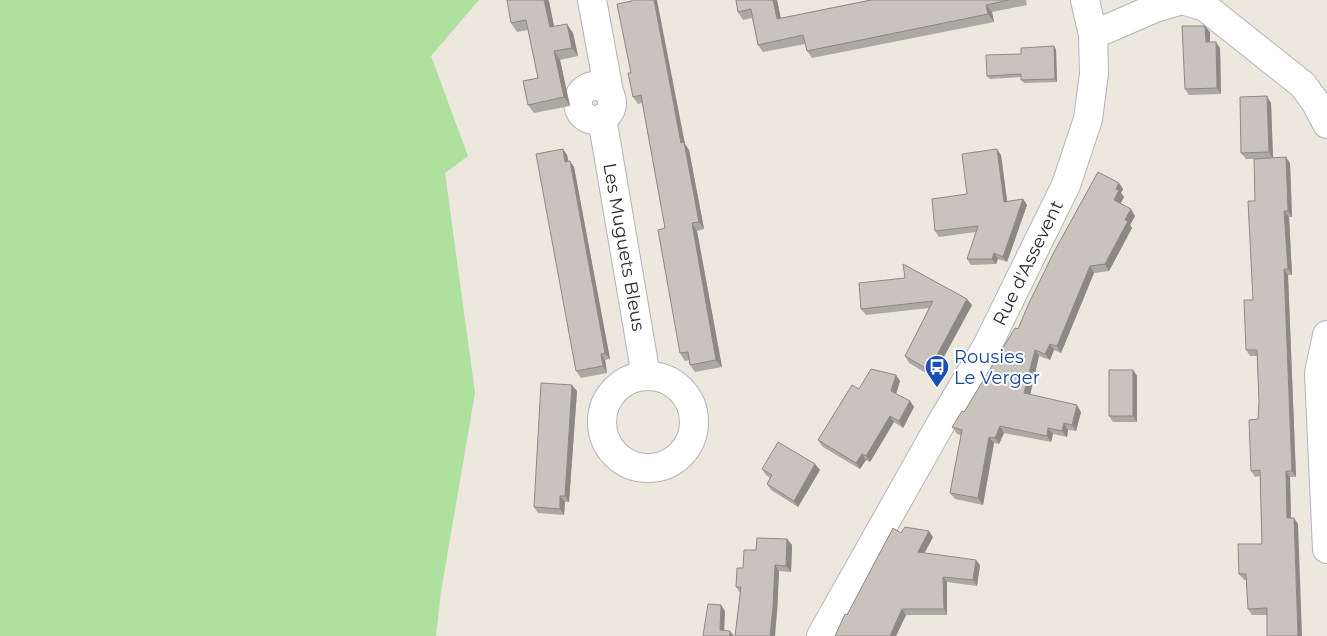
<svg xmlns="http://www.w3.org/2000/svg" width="1327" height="636" font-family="Montserrat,sans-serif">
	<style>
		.green { fill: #aee19d }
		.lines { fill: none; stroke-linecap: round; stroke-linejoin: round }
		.street-casing { stroke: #b1b3be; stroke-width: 30 }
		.secondary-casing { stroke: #b1b3be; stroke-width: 30 }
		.street { stroke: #fff; stroke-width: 28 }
		.secondary { stroke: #fff; stroke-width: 28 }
		.wall { fill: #aca9a3 }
		.shaded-wall { fill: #8c8984 }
		.building { fill: #c8c4bd; stroke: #8c8984 }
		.labels { text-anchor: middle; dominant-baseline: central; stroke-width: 4; stroke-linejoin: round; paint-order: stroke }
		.street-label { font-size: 18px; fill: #2b2b2b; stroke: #fff }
		.transit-label { font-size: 18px; fill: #164399; stroke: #fff; text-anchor: start }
	</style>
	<rect width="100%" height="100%" fill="#ece8de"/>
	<!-- green -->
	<path class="green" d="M 0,0 L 479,0 L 431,56 L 468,156 L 445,173 L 475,393 L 441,592 L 436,636 L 0,636 Z"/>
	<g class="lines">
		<defs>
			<path id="street" d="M 592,0 L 609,92
				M 1093,35 L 1155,8 L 1182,0 L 1205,7 L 1303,85 L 1316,103 L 1327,124
				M578 103a17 17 0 1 1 34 0a17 17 0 1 1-34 0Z
				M 602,118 L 646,376
				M 1327,335 L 1319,373 L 1327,549
				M602 422a46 46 0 1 1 92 0a46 46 0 1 1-92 0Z"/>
			<path id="secondary" d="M 821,636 L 940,425 L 987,346 L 1066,185 L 1088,119 L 1094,74 L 1093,35 L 1085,0"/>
		</defs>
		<!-- street casing -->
		<use href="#street" class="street-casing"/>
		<!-- secondary casing -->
		<use href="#secondary" class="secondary-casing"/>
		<!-- street -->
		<use href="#street" class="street"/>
		<!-- secondary -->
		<use href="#secondary" class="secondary"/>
	</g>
	<!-- wall -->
	<path class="wall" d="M 736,0 L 777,0 L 781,18 L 871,0 L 1026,0 L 1027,5 L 992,12 L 994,22 L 812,58 L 807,51 L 805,44 L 763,52 L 758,45 L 752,18 L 743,20 L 738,12 Z
		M 549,1 L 554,27 L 573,33 L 578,56 L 560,60 L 570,106 L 534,113 L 528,105 L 538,78 L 528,30 L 517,32 L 511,23 Z
		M 632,1 L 685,144 L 689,150 L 704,229 L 697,231 L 722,367 L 695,372 L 690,365 L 689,360 L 685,361 L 680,353 L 665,228 L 642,103 L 638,104 L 633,97 L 631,73 Z
		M 1210,32 L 1210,42 L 1220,48 L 1221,94 L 1189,95 L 1185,89 Z
		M 1054,46 L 1056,50 L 1057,82 L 1024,83 L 1021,80 L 1021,77 L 990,79 L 987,76 Z
		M 1271,103 L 1273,158 L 1290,163 L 1292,217 L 1289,217 L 1292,275 L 1288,275 L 1296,477 L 1290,477 L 1291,518 L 1298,524 L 1267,615 L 1252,615 L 1248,609 L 1247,580 L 1244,580 L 1239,574 L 1262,544 L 1260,476 L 1255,477 L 1251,471 L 1258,419 L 1259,402 L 1257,356 L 1250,356 L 1246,350 L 1253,300 L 1255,201 L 1258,159 L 1246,159 L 1241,153 Z
		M 563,149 L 567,155 L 568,161 L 574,167 L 610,359 L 605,360 L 607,373 L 581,378 L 576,371 Z
		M 1001,155 L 1007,201 L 1023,199 L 1027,205 L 1007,262 L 998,259 L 996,264 L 971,265 L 967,259 L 976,232 L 939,237 L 935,231 Z
		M 1119,183 L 1123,189 L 1121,193 L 1124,197 L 1120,203 L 1135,216 L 1130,225 L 1132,228 L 1109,271 L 1094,273 L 1061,353 L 1054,350 L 1050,360 L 1039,356 L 1030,394 L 1081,412 L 1076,431 L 1068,430 L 1067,437 L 1053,434 L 1051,442 L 1004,433 L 999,444 L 994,443 L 983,505 L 955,499 L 950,493 L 961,435 L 957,434 L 952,427 L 964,412 L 1018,329 Z
		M 859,283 L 972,305 L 933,377 L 909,363 L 905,356 L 929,308 L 866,315 L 861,309 Z
		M 1133,370 L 1137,376 L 1137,422 L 1113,422 L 1109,416 Z
		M 900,381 L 896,394 L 910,401 L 914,407 L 903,428 L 894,422 L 870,462 L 866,460 L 860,469 L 823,447 L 818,440 L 859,389 Z
		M 577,391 L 569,502 L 565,502 L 564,515 L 538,513 L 534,507 Z
		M 762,469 L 820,470 L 798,507 L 771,490 L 767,484 L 770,478 L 766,475 Z
		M 901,533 L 933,537 L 924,553 L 980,565 L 977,586 L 947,582 L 947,615 L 906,615 L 896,636 L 835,636 L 847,615 Z
		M 787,539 L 792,545 L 791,572 L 779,571 L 777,613 L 740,593 L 736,587 L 743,568 L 756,550 Z"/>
	<!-- shaded-wall -->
	<path class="shaded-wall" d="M 544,0 L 548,0 L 549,1 L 556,36 L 550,27 Z
		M 654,0 L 657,0 L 685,144 L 689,150 L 704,229 L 699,222 L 681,143 Z
		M 773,0 L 777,0 L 782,26 L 777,19 Z
		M 986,5 L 992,12 L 994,22 L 988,14 Z
		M 567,24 L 573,33 L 578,56 L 572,48 Z
		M 1205,26 L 1210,32 L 1210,48 L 1206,42 Z
		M 1216,42 L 1220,48 L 1221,94 L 1217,88 Z
		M 1054,46 L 1056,50 L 1057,82 L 1055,79 Z
		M 554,51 L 560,60 L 570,106 L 564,97 Z
		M 1267,96 L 1271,103 L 1273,159 L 1269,152 Z
		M 563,149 L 567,155 L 570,168 L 565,162 Z
		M 997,149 L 1001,155 L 1008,208 L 1004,202 Z
		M 1286,157 L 1290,163 L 1292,217 L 1288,211 Z
		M 570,161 L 574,167 L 610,359 L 605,353 Z
		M 1119,183 L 1123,189 L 1121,193 L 1124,197 L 1119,207 L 1114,200 L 1116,189 Z
		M 1023,199 L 1027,205 L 1007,262 L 1003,257 Z
		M 1131,209 L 1135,216 L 1130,225 L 1132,228 L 1109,271 L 1105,264 L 1125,220 Z
		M 1284,211 L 1289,217 L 1292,275 L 1288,269 Z
		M 692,223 L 697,231 L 722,367 L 716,360 Z
		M 994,253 L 998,259 L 996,264 L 992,259 Z
		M 1090,266 L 1094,273 L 1061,353 L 1057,346 Z
		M 1284,269 L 1288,275 L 1296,477 L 1292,471 Z
		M 967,299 L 972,305 L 933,377 L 929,370 Z
		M 1050,344 L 1054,350 L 1050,360 L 1045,354 Z
		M 1035,350 L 1039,356 L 1029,400 L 1024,393 Z
		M 601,354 L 605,360 L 607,373 L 603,366 Z
		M 1133,370 L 1137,376 L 1137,422 L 1133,416 Z
		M 896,375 L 900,381 L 895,397 L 891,391 Z
		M 572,385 L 577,391 L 569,502 L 565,496 Z
		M 910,401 L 914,407 L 903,428 L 899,421 Z
		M 1077,405 L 1081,412 L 1076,431 L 1072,425 Z
		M 890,416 L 894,422 L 870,462 L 866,456 Z
		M 1064,423 L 1068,430 L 1067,437 L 1062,431 Z
		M 1000,426 L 1004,433 L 999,444 L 995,438 Z
		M 1048,428 L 1053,434 L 1051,442 L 1047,436 Z
		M 989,437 L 994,443 L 983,505 L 978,498 Z
		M 862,454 L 866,460 L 860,469 L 856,463 Z
		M 815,464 L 820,470 L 798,507 L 794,501 Z
		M 1286,471 L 1290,477 L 1291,524 L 1287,518 Z
		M 560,496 L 565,502 L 564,515 L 560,509 Z
		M 1294,518 L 1298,524 L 1302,636 L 1298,636 Z
		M 929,531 L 933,537 L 922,558 L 918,552 Z
		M 787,539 L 792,545 L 791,572 L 786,566 Z
		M 976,560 L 980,565 L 977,586 L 973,580 Z
		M 775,565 L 779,571 L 777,613 L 775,636 L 770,636 Z
		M 943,577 L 947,582 L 947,615 L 944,609 Z
		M 721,605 L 725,611 L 724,636 L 720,630 Z
		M 902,609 L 906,615 L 896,636 L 890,636 Z
		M 730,631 L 734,636 L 730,636 Z"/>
	<!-- building -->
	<path class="building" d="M 507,0 L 544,0 L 550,27 L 567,24 L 572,48 L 554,51 L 564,97 L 528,105 L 523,81 L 538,78 L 526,20 L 511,23 Z
		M 632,0 L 654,0 L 681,143 L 684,142 L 699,222 L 692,223 L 716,360 L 690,365 L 688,352 L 680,353 L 658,230 L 665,228 L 641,95 L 633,97 L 628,73 L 631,73 L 617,4 L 632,1 Z
		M 736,0 L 773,0 L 777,19 L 871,0 L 1009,0 L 986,5 L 988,14 L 807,51 L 803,35 L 758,45 L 751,9 L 738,12 Z
		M 1182,26 L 1205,26 L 1206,42 L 1216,42 L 1217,88 L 1185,89 Z
		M 1054,46 L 1055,79 L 1021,80 L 1021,74 L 987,76 L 986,55 L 1021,54 L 1021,48 Z
		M 1267,96 L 1269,152 L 1241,153 L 1240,97 Z
		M 563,149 L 565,162 L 570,161 L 605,353 L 601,354 L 603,366 L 576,371 L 536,154 Z
		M 997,149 L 1004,202 L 1023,199 L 1003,257 L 994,253 L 992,259 L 967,259 L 978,226 L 935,231 L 932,199 L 967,194 L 962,154 Z
		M 1286,157 L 1288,211 L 1284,211 L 1288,269 L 1284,269 L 1292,471 L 1286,471 L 1287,518 L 1294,518 L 1298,636 L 1267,636 L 1267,608 L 1248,609 L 1246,574 L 1239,574 L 1238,544 L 1262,544 L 1260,470 L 1251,471 L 1249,420 L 1258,419 L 1259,402 L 1257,350 L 1246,350 L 1244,300 L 1253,300 L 1248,201 L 1255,201 L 1254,159 Z
		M 1098,172 L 1119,183 L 1116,189 L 1119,190 L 1114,200 L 1131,209 L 1125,220 L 1128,221 L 1105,264 L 1090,266 L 1057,346 L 1050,344 L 1045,354 L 1035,350 L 1024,393 L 1077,405 L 1072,425 L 1064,423 L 1062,431 L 1048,428 L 1047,436 L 1000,426 L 995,438 L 989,437 L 978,498 L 950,493 L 962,430 L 952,427 L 962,411 L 964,412 L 1015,328 L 1018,329 L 1029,303 L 1054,252 Z
		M 903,264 L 967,299 L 929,370 L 905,356 L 933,301 L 861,309 L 859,283 L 905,278 Z
		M 871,369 L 896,375 L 891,391 L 910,401 L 899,421 L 890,416 L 866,456 L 862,454 L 856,463 L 818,440 L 852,385 L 859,389 Z
		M 1109,370 L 1133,370 L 1133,416 L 1109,416 Z
		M 541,383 L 572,385 L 565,496 L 560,496 L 560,509 L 534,507 Z
		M 778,442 L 815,464 L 794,501 L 767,484 L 772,475 L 762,469 Z
		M 905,527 L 929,531 L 918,552 L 976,560 L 973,580 L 943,577 L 944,609 L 902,609 L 890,636 L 835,636 L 845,614 L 847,615 L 893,528 L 901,533 Z
		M 757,538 L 787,539 L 786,566 L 775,565 L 773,607 L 770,636 L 735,636 L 741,587 L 736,587 L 737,568 L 743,568 L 744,550 L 756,550 Z
		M 708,604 L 721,605 L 720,630 L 730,631 L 730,636 L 703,636 Z"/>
	<!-- icons -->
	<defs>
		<symbol id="bus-pin" viewBox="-11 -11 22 30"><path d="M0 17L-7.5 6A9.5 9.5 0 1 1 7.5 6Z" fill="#1a4fb4" stroke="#fff"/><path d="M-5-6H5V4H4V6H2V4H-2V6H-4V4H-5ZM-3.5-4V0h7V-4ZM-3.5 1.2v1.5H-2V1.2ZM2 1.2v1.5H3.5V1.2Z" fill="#fff"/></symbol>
	</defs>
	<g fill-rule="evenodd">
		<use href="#bus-pin" x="923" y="353" width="28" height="38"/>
	</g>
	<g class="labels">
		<!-- street labels -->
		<g class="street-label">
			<text transform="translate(624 247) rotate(80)">Les Muguets Bleus</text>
			<text transform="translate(1028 263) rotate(-64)">Rue d'Assevent</text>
		</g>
		<!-- transit labels -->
		<g class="transit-label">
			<text x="954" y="357">Rousies<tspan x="954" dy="21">Le Verger</tspan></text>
		</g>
	</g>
</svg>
